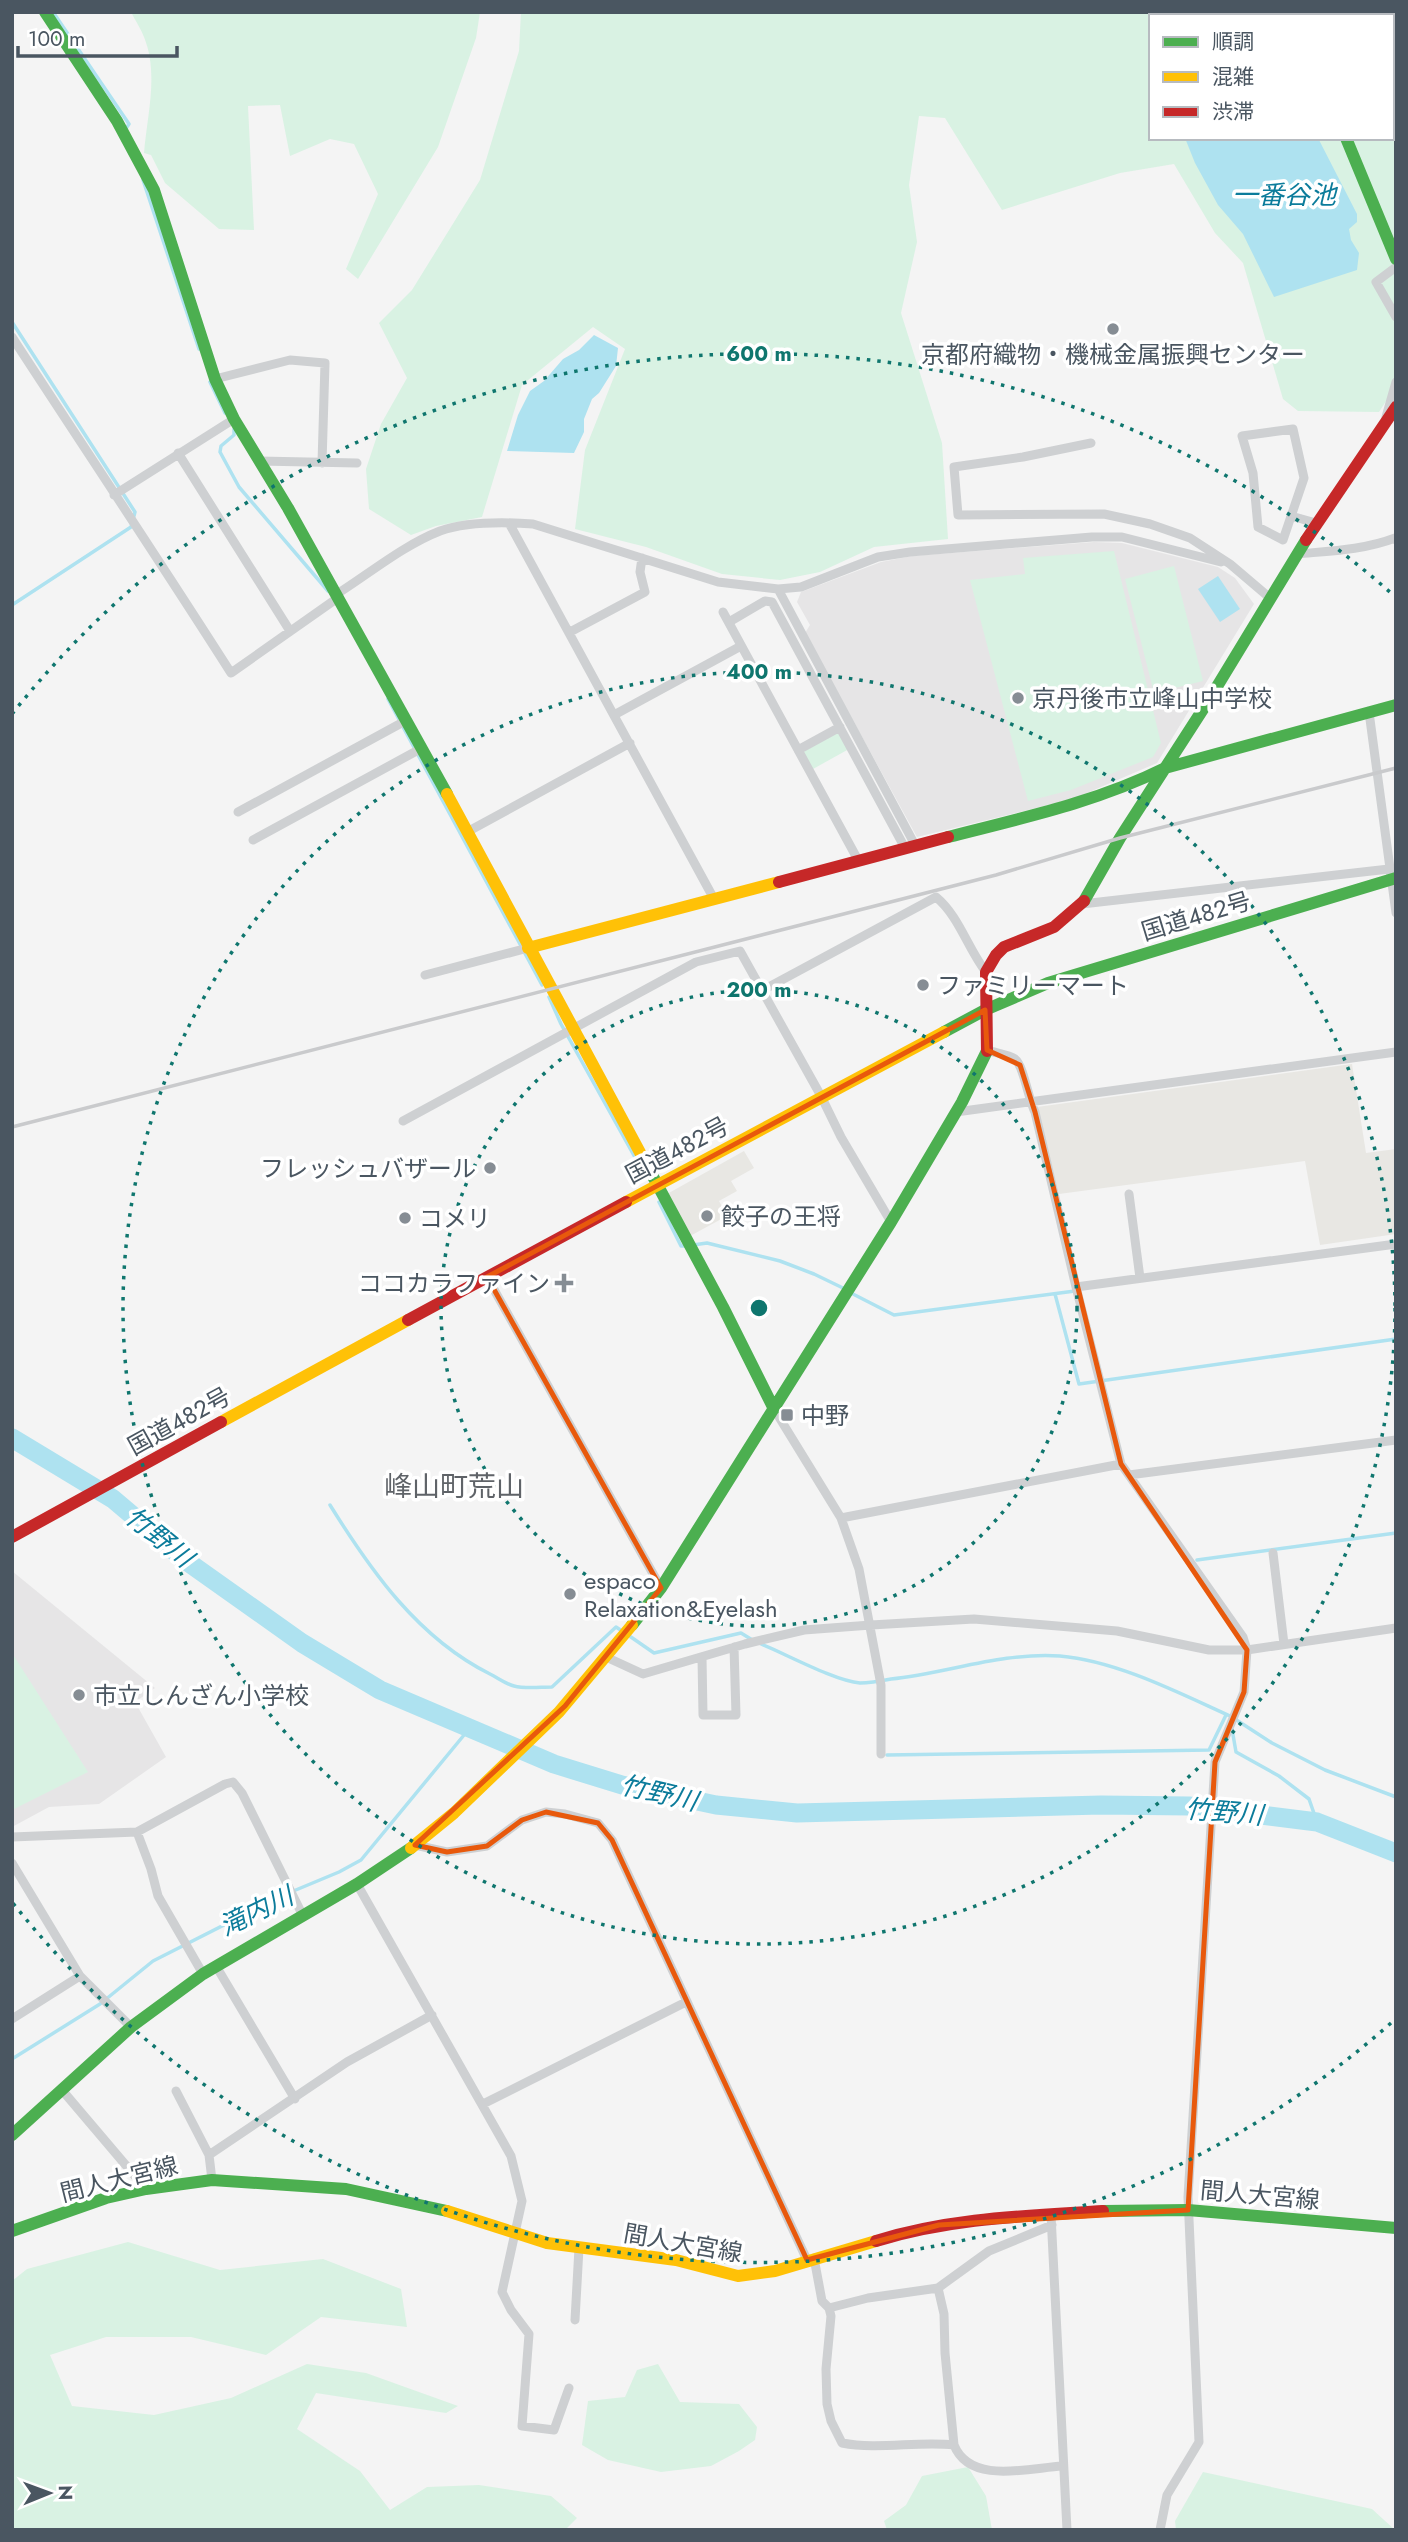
<svg xmlns="http://www.w3.org/2000/svg" width="1408" height="2542" font-family="Jost,'Noto Sans JP',sans-serif">
	<style>
		.commercial { fill: #e8e7e3 }
		.education { fill: #e6e5e6 }
		.green { fill: #d9f2e3 }
		.water { fill: #aee2f0 }
		.lines { fill: none; stroke-linecap: round; stroke-linejoin: round }
		.stream { stroke: #aee2f0; stroke-width: 3.5 }
		.river { stroke: #aee2f0; stroke-width: 19 }
		.street { stroke: #ced0d2; stroke-width: 9 }
		.fast { stroke: #4caf50; stroke-width: 12 }
		.slow { stroke: #ffc107; stroke-width: 12 }
		.jam { stroke: #c62828; stroke-width: 12 }
		.rail { stroke: #c9cacc; stroke-width: 3.5 }
		.marked { fill: none; stroke: #e8590c; stroke-width: 5; stroke-linejoin: round }
		.ring { fill: none; stroke: #0f766e; stroke-width: 3.5; stroke-dasharray: 3.5 7 }
		.poi-dot { fill: #868d94; stroke: #fff; stroke-width: 2.5 }
		.labels { text-anchor: middle; dominant-baseline: central; stroke-width: 7; stroke-linejoin: round; paint-order: stroke }
		.poi-label { font-size: 24px; fill: #4a5661; stroke: #fff; text-anchor: start }
		.street-label { font-size: 24px; fill: #4a5661; stroke: #fff }
		.water-label { font-size: 26px; font-style: italic; fill: #0c7c9b; stroke: #fff }
		.quarter-label { font-size: 28px; fill: #5f6368; stroke: #fff }
		.centre { fill: #0f766e; stroke: #fff; stroke-width: 3.5 }
		.ring-label { font-size: 21px; text-anchor: middle; font-weight: bold; fill: #0f766e; stroke: #fff; stroke-width: 7; stroke-linejoin: round; paint-order: stroke }
	</style>
	<rect width="100%" height="100%" fill="#f4f4f4"/>
	<!-- commercial -->
	<path class="commercial" d="M 1352,1064 L 1366,1153 L 1396,1149 L 1396,1234 L 1320,1245 L 1305,1161 L 1059,1194 L 1037,1107 Z
		M 744,1151 L 754,1168 L 731,1181 L 737,1191 L 719,1201 L 727,1216 L 690,1236 L 667,1194 Z"/>
	<!-- education -->
	<path class="education" d="M 1094,542 L 1122,543 L 1218,567 L 1235,578 L 1254,604 L 1157,763 L 1073,799 L 917,837 L 805,633 L 810,625 L 797,602 L 801,592 L 881,562 L 912,556 Z
		M 12,1571 L 155,1688 L 135,1702 L 166,1757 L 99,1804 L 49,1807 L 12,1827 Z"/>
	<!-- green -->
	<path class="green" d="M 131,12 L 480,12 L 476,38 L 438,147 L 358,279 L 346,269 L 378,194 L 354,144 L 330,139 L 290,156 L 280,105 L 248,106 L 254,230 L 219,229 L 165,183 L 151,155 L 144,153 C 147,115 159,74 144,37 C 141,29 135,20 131,12 Z
		M 521,12 L 1388,12 L 1390,16 L 1151,16 L 1151,138 L 1392,138 L 1392,19 L 1396,25 L 1396,386 L 1379,412 L 1298,411 L 1283,399 L 1243,263 L 1215,233 L 1174,164 L 1120,173 L 1002,210 L 945,118 L 919,116 L 909,185 L 917,242 L 901,313 L 942,443 L 948,539 L 874,547 L 820,572 L 780,580 L 722,574 L 646,547 L 575,529 L 585,450 L 625,349 L 593,327 L 522,385 L 482,517 L 436,526 L 411,535 L 369,509 L 366,469 L 381,424 L 407,378 L 379,323 L 412,290 L 480,180 L 519,51 Z
		M 1114,551 L 1161,743 L 1153,757 L 1071,790 L 1028,801 L 970,580 L 1025,574 L 1023,558 Z
		M 1174,566 L 1203,681 L 1154,693 L 1125,579 Z
		M 839,732 L 849,749 L 813,769 L 803,752 Z
		M 12,1653 L 88,1772 L 12,1810 Z
		M 128,2242 L 220,2270 L 323,2259 L 401,2289 L 407,2327 L 321,2317 L 266,2355 L 191,2337 L 106,2337 L 50,2355 L 72,2406 L 154,2415 L 231,2398 L 307,2364 L 366,2373 L 458,2406 L 446,2413 L 316,2393 L 297,2429 L 360,2471 L 390,2510 L 427,2487 L 479,2485 L 551,2496 L 577,2518 L 565,2530 L 12,2530 L 12,2281 L 27,2269 Z
		M 658,2364 L 680,2402 L 739,2404 L 757,2427 L 755,2440 L 739,2451 L 711,2466 L 661,2472 L 608,2460 L 582,2445 L 588,2401 L 625,2397 L 637,2370 Z
		M 968,2467 L 986,2496 L 992,2530 L 887,2530 L 884,2521 L 906,2505 L 922,2476 Z
		M 1203,2472 L 1372,2509 L 1395,2530 L 1176,2530 L 1175,2521 Z"/>
	<!-- water -->
	<path class="water" d="M 1185,138 L 1318,138 L 1357,214 L 1357,222 L 1349,229 L 1351,240 L 1359,253 L 1357,270 L 1274,297 L 1243,234 L 1218,205 L 1195,163 Z
		M 594,335 L 618,348 L 616,366 L 599,393 L 592,399 L 584,419 L 584,432 L 574,453 L 507,451 L 518,415 L 530,391 L 544,381 L 563,359 L 579,350 Z
		M 1218,576 L 1240,609 L 1220,622 L 1198,589 Z"/>
	<g class="lines">
		<!-- stream -->
		<path class="stream" d="M 53,12 L 129,124 L 125,130
			M 143,180 L 199,349
			M 12,322 L 135,512 L 131,527 L 12,605
			M 210,382 L 225,413
			M 234,429 L 234,435 L 221,446 L 220,452 L 239,487 L 328,591
			M 388,699 L 542,985
			M 549,997 L 561,1024 L 642,1170
			M 659,1202 L 681,1246 L 686,1246
			M 693,1245 L 707,1243 L 780,1261 L 814,1274 L 845,1289
			M 851,1293 L 894,1315 L 1075,1291
			M 1055,1294 L 1079,1384 L 1396,1339
			M 330,1505 C 371,1571 418,1638 490,1674 C 498,1678 506,1684 514,1686 C 525,1689 540,1687 552,1687 L 616,1627 L 622,1631
			M 1197,1560 L 1396,1533
			M 628,1635 L 654,1653 L 741,1633 L 754,1641
			M 761,1644 C 786,1654 835,1681 860,1683 C 870,1683 881,1681 891,1679 C 948,1673 1002,1652 1060,1656 C 1117,1661 1179,1693 1230,1716 L 1231,1718
			M 1235,1719 L 1272,1743 L 1325,1770 L 1396,1797
			M 1232,1729 L 1236,1752 L 1279,1776 L 1309,1799 L 1317,1822
			M 887,1755 L 1209,1750 L 1226,1715
			M 12,2059 L 100,2004 L 153,1961 L 279,1897 L 339,1872 L 361,1860 L 469,1729"/>
		<!-- river -->
		<path class="river" d="M 12,1438 L 113,1499 L 185,1560 L 302,1643 L 380,1690 L 554,1764 L 622,1785 L 716,1805 L 797,1813 L 1101,1805 L 1189,1806 L 1317,1822 L 1396,1853"/>
		<!-- street -->
		<path class="street" d="M 1396,267 L 1376,282 L 1396,317
			M 12,337 C 85,449 159,560 231,673 L 339,597
			M 215,379 L 290,360 L 325,363 L 322,463
			M 1386,417 L 1396,382
			M 1293,429 L 1304,478 L 1283,540 L 1258,527 L 1253,473 L 1242,436 Z
			M 1091,443 L 1023,457 L 954,467 L 958,515 L 1104,514 L 1150,524 L 1190,538 L 1230,564 L 1270,598
			M 178,453 L 290,631
			M 259,461 L 357,463
			M 114,495 L 234,419
			M 1291,516 L 1316,523
			M 509,523 L 714,899
			M 1297,554 C 1329,551 1364,550 1395,538 L 1396,540
			M 778,589 L 801,587 L 878,557 L 910,552 L 1092,537 L 1122,537 L 1221,562
			M 337,594 C 370,573 404,545 440,531 C 466,522 505,522 533,524 L 718,582 L 778,589 L 915,845
			M 723,612 L 858,860
			M 729,622 L 765,601 L 772,602 L 905,848
			M 570,632 L 645,592 L 640,572 L 642,558
			M 1369,712 L 1396,913
			M 614,715 L 741,646
			M 798,750 L 840,727
			M 238,812 L 407,720
			M 467,832 L 630,743
			M 253,840 L 422,748
			M 1082,904 L 1389,869
			M 425,975 L 528,948
			M 763,990 L 936,897 C 959,916 968,949 986,972
			M 987,1050 C 995,1053 1008,1054 1015,1059 C 1024,1066 1028,1099 1035,1112 L 1076,1287 L 1121,1464 L 1243,1637 L 1247,1650 L 1244,1692 L 1215,1762 L 1188,2197 L 1199,2442 L 1167,2495 L 1160,2530
			M 956,1112 L 1396,1052
			M 403,1121 L 696,962 L 740,951 L 821,1096 L 841,1137 L 891,1222
			M 1129,1194 L 1140,1278
			M 487,1277 L 661,1588
			M 1076,1287 L 1396,1244
			M 774,1409 L 841,1518 L 859,1569 L 881,1685 L 881,1754
			M 1129,1475 L 1396,1440
			M 841,1518 L 1121,1464
			M 1273,1553 L 1284,1644
			M 606,1657 L 643,1674 L 745,1644 L 804,1630 L 871,1625 L 974,1619 L 1117,1631 L 1209,1650 L 1247,1650 L 1396,1628
			M 702,1657 L 703,1715 L 736,1715 L 734,1647
			M 137,1832 L 151,1869 L 158,1896 L 203,1974
			M 12,1837 L 137,1832 L 225,1784 L 233,1782 L 242,1793 L 302,1914
			M 415,1845 L 447,1852 L 487,1846 L 522,1820 L 546,1812 L 565,1814 L 598,1823 L 612,1840 L 807,2260
			M 12,1863 L 80,1976 L 12,2019
			M 357,1884 L 511,2156 L 522,2201 L 502,2292 L 511,2310 L 529,2334 L 522,2426 L 554,2430 L 569,2388
			M 216,1966 L 295,2099
			M 80,1976 L 131,2027
			M 62,2090 L 146,2189
			M 176,2091 L 209,2155 L 212,2180
			M 483,2104 L 686,2002
			M 209,2155 L 347,2062 L 432,2015
			M 1051,2215 L 1067,2530
			M 814,2258 L 822,2301 L 829,2308 L 831,2316 L 826,2369 L 827,2404 L 831,2421 L 842,2443 C 878,2450 917,2441 954,2445
			M 938,2288 L 989,2251 L 1052,2225
			M 829,2308 L 868,2298 L 938,2288 L 944,2314 L 945,2353 L 954,2445 C 970,2485 1029,2468 1062,2466
			M 575,2320 L 579,2248"/>
		<!-- fast -->
		<path class="fast" d="M 45,12 L 117,121 L 154,190 L 215,379 L 234,419 L 288,508 L 447,794
			M 1255,12 L 1257,16
			M 1346,138 L 1396,259
			M 948,837 C 1022,818 1097,802 1165,768 L 1396,705
			M 1084,901 L 1120,838 L 1207,703 L 1306,540
			M 944,1032 L 985,1010 L 1048,983 L 1396,878
			M 650,1171 L 723,1307 L 774,1409
			M 632,1625 L 661,1588 L 891,1222 L 962,1102 L 987,1051
			M 12,2135 L 131,2027 L 203,1974 L 357,1884 L 411,1848
			M 1103,2211 L 1188,2210 L 1396,2228
			M 12,2231 L 106,2198 L 146,2189 L 212,2180 L 346,2189 L 447,2211"/>
		<!-- slow -->
		<path class="slow" d="M 447,794 L 650,1171
			M 528,948 L 779,882
			M 626,1202 L 944,1032
			M 221,1422 L 408,1320
			M 411,1848 L 454,1813 L 559,1712 L 632,1625
			M 447,2211 L 547,2243 L 676,2260 L 738,2276 L 775,2271 L 876,2241"/>
		<!-- jam -->
		<path class="jam" d="M 1306,540 L 1396,407
			M 779,882 L 948,837
			M 987,1051 L 986,972 L 996,955 L 1004,947 L 1054,927 L 1084,901
			M 408,1320 L 626,1202
			M 12,1537 L 221,1422
			M 876,2241 C 950,2218 1026,2216 1103,2211"/>
		<!-- rail -->
		<path class="rail" d="M 12,1127 L 996,875 L 1120,838 L 1396,768"/>
	</g>
	<!-- marked area -->
	<path class="marked" d="M 985,1010 L 987,1050 L 1020,1065 L 1035,1112 L 1121,1464 L 1247,1650 L 1244,1692 L 1215,1762 L 1188,2210 L 939,2225 L 807,2260 L 612,1840 L 598,1823 L 546,1812 L 522,1820 L 487,1846 L 447,1852 L 415,1845 L 565,1706 L 661,1588 L 487,1277 Z"/>
	<!-- distance rings -->
	<g class="ring">
		<circle cx="759" cy="1308" r="318"/>
		<circle cx="759" cy="1308" r="636"/>
		<path d="M1391 2023A954 954 0 0 1 12 1902M12 714A954 954 0 0 1 1391 593"/>
	</g>
	<!-- markers -->
	<g class="poi-dot">
		<circle cx="1113" cy="329" r="7"/>
		<circle cx="1018" cy="698" r="7"/>
		<circle cx="923" cy="985" r="7"/>
		<circle cx="490" cy="1168" r="7"/>
		<circle cx="707" cy="1216" r="7"/>
		<circle cx="405" cy="1218" r="7"/>
		<path d="M560.5 1272.5h7v7h7v7h-7v7h-7v-7h-7v-7h7z"/>
		<rect x="780" y="1408" width="14" height="14" rx="3.5"/>
		<circle cx="570" cy="1594" r="7"/>
		<circle cx="79" cy="1695" r="7"/>
	</g>
	<g class="labels">
		<!-- poi labels -->
		<g class="poi-label">
			<text x="1113" y="354" text-anchor="middle">京都府織物・機械金属振興センター</text>
			<text x="1032" y="698">京丹後市立峰山中学校</text>
			<text x="937" y="985">ファミリーマート</text>
			<text x="476" y="1168" text-anchor="end">フレッシュバザール</text>
			<text x="721" y="1216">餃子の王将</text>
			<text x="419" y="1218">コメリ</text>
			<text x="550" y="1283" text-anchor="end">ココカラファイン</text>
			<text x="801" y="1415">中野</text>
			<text x="584" y="1580">espaco<tspan x="584" dy="28">Relaxation&amp;Eyelash</tspan></text>
			<text x="93" y="1695">市立しんざん小学校</text>
		</g>
		<!-- street labels -->
		<g class="street-label">
			<text transform="translate(1196 916) rotate(-17)">国道482号</text>
			<text transform="translate(677 1150) rotate(-28)">国道482号</text>
			<text transform="translate(179 1421) rotate(-29)">国道482号</text>
			<text transform="translate(119 2179) rotate(-14)">間人大宮線</text>
			<text transform="translate(1260 2195) rotate(5)">間人大宮線</text>
			<text transform="translate(683 2243) rotate(10)">間人大宮線</text>
		</g>
		<!-- water labels -->
		<g class="water-label">
			<text x="1284" y="195">一番谷池</text>
			<text transform="translate(159 1537) rotate(39)">竹野川</text>
			<text transform="translate(659 1793) rotate(13)">竹野川</text>
			<text transform="translate(1224 1812) rotate(5)">竹野川</text>
			<text transform="translate(256 1911) rotate(-26)">滝内川</text>
		</g>
		<!-- quarter labels -->
		<g class="quarter-label">
			<text x="454" y="1486">峰山町荒山</text>
		</g>
	</g>
	<circle cx="759" cy="1308" r="10" class="centre"/>
	<g class="ring-label">
		<text x="759" y="361">600 m</text>
		<text x="759" y="679">400 m</text>
		<text x="759" y="997">200 m</text>
	</g>
	<!-- border -->
	<rect width="1408" height="2542" fill="none" stroke="#4a5661" stroke-width="28"/>
	<!-- legend -->
	<rect x="1149" y="14" width="245" height="126" fill="#ffffff" stroke="#b7bbc0" stroke-width="2"/>
	<rect x="1163" y="37" width="35" height="10" fill="#4caf50" stroke="#b7bbc0" stroke-width="2"/>
	<text x="1212" y="49" font-size="21" fill="#4a5661">順調</text>
	<rect x="1163" y="72" width="35" height="10" fill="#ffc107" stroke="#b7bbc0" stroke-width="2"/>
	<text x="1212" y="84" font-size="21" fill="#4a5661">混雑</text>
	<rect x="1163" y="107" width="35" height="10" fill="#c62828" stroke="#b7bbc0" stroke-width="2"/>
	<text x="1212" y="119" font-size="21" fill="#4a5661">渋滞</text>
	<!-- north arrow -->
	<g transform="translate(49 2493) rotate(89)" stroke="#ffffff" stroke-width="5" paint-order="stroke">
	<path d="M0-5L12 26L0 18L-12 26Z" fill="#4a5661"/>
	<text y="-10" font-size="19" font-weight="bold" text-anchor="middle" fill="#4a5661">N</text>
	</g>
	<!-- scale -->
	<path d="M18 46v10h159v-10" fill="none" stroke="#4a5661" stroke-width="3.5"/>
	<text x="28" y="46" font-size="21" fill="#4a5661" stroke="#ffffff" stroke-width="5" paint-order="stroke">100 m</text>
</svg>
